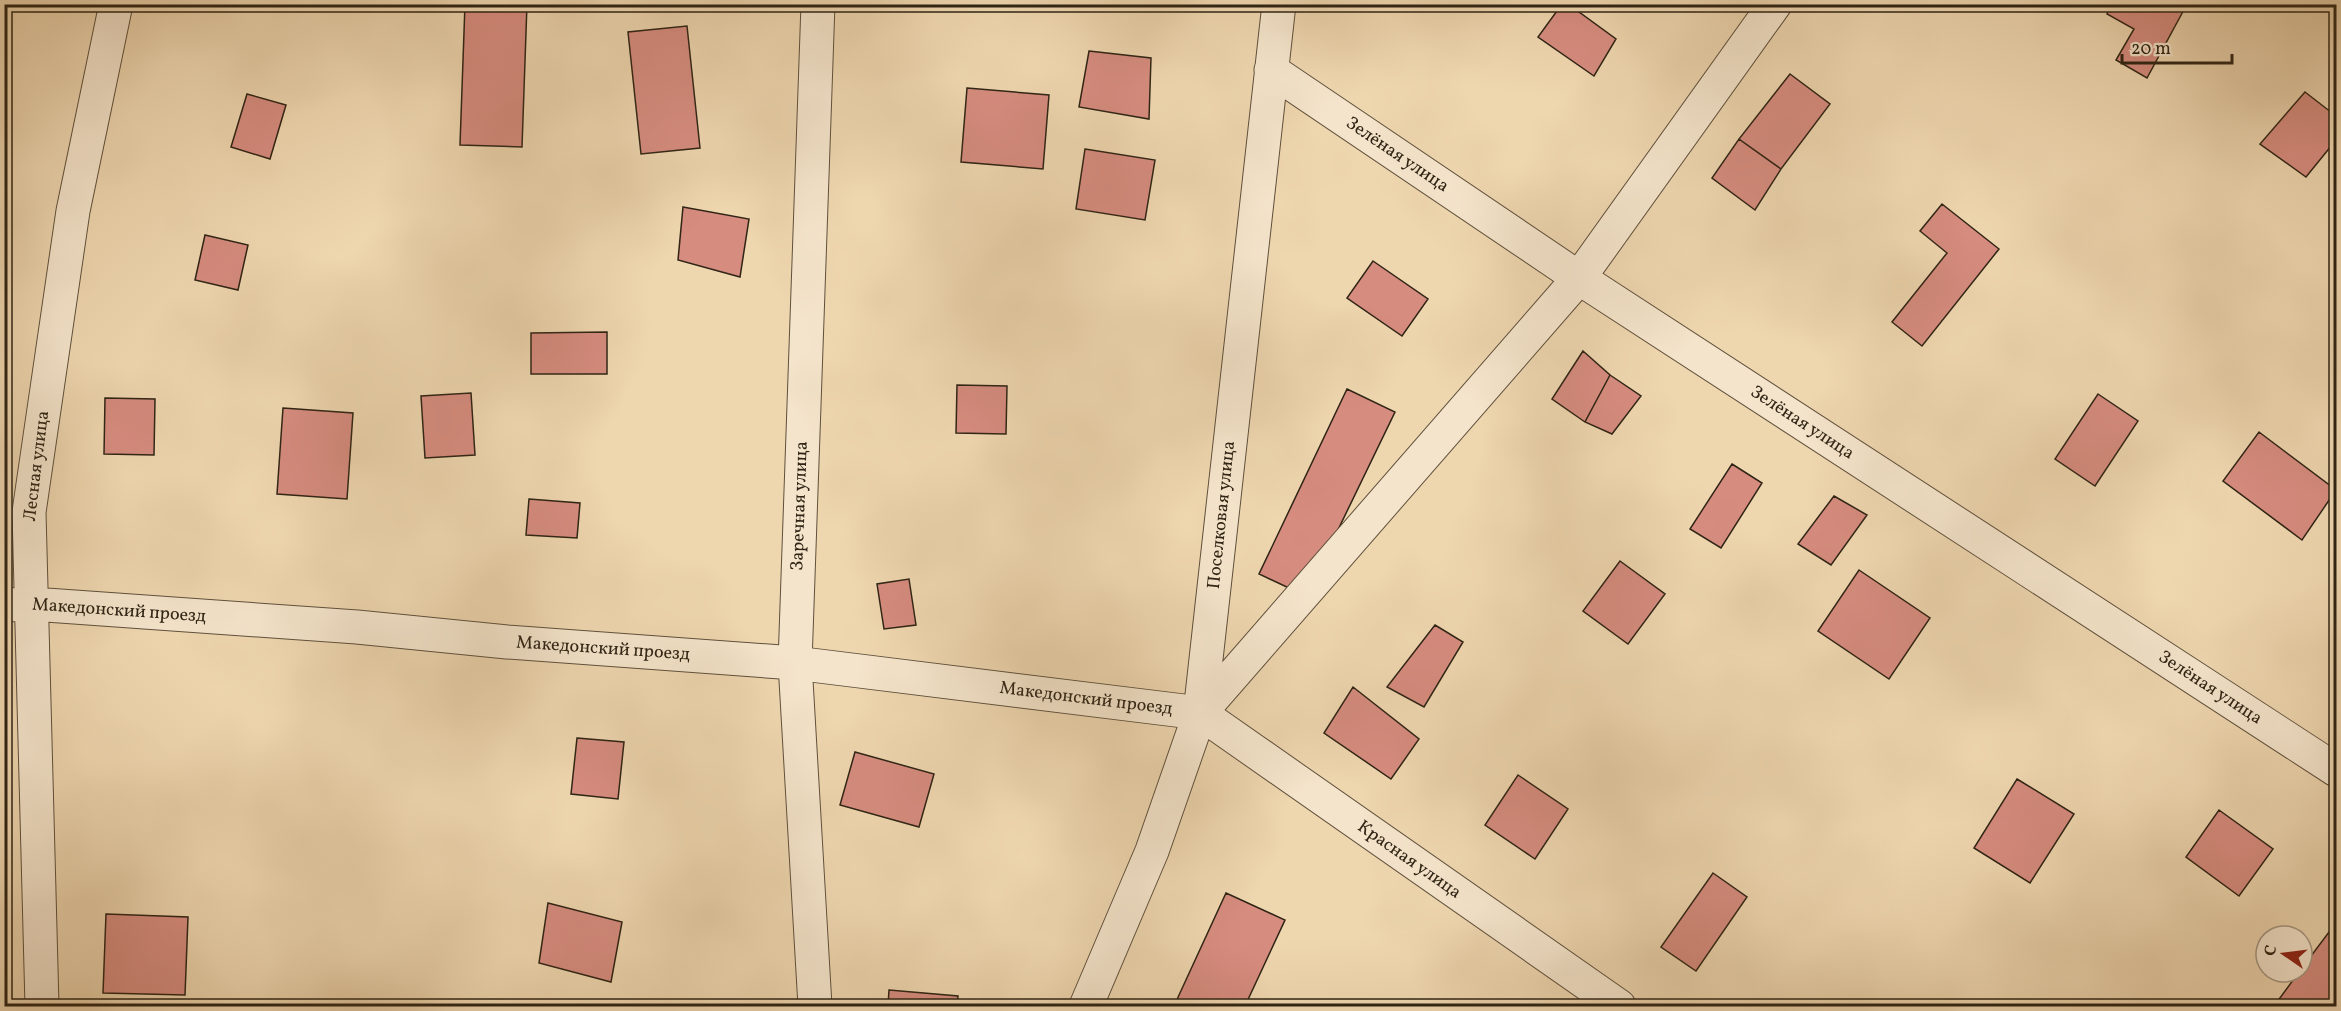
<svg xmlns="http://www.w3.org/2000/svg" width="2341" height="1011" font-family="Vollkorn,serif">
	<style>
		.building { fill: #d68c7f; stroke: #2f2415; stroke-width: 1.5 }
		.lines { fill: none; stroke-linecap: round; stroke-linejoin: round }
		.minor-casing { stroke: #5f503c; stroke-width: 35 }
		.minor { stroke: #f4e4cb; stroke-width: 33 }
		.labels { text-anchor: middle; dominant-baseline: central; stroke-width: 4.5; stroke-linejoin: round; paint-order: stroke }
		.street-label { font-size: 18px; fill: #2f2415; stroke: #f4e4cb }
	</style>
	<rect width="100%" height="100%" fill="#eed6af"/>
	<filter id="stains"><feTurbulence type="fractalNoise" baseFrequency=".00333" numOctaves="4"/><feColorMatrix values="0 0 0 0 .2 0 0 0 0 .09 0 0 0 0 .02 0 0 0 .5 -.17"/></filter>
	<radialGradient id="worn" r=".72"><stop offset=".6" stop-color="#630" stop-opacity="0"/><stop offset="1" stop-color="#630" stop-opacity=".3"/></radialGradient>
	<!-- building -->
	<path class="building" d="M 465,4 L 527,4 L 522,147 L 460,145 Z
		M 1562,4 L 1568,4 L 1616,39 L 1594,76 L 1538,37 Z
		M 2112,4 L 2187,4 L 2147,78 L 2116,60 L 2134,29 L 2107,14 Z
		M 687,26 L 700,148 L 641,154 L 628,32 Z
		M 1089,51 L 1151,58 L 1149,119 L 1079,107 Z
		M 1790,74 L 1830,104 L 1781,169 L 1739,139 Z
		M 967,88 L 1049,95 L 1043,169 L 961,162 Z
		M 2305,92 L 2336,116 L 2336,140 L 2306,177 L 2260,144 Z
		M 247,94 L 286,105 L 270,159 L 231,147 Z
		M 1739,139 L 1781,169 L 1755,210 L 1712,178 Z
		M 1085,149 L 1155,160 L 1145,220 L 1076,209 Z
		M 1942,204 L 1999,249 L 1922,346 L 1892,322 L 1947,253 L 1920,231 Z
		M 683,207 L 749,219 L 740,277 L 678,260 Z
		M 205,235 L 248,245 L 238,290 L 195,280 Z
		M 1373,261 L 1428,299 L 1402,336 L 1347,298 Z
		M 607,332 L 607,374 L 531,374 L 531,333 Z
		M 1583,351 L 1610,375 L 1585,422 L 1552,399 Z
		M 1610,375 L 1641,396 L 1612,434 L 1585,422 Z
		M 957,385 L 1007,386 L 1006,434 L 956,433 Z
		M 1347,389 L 1395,412 L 1306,596 L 1259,574 Z
		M 471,393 L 475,455 L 425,458 L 421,396 Z
		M 2098,394 L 2138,421 L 2095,486 L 2055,459 Z
		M 105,398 L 155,399 L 154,455 L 104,454 Z
		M 283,408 L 353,413 L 347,499 L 277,494 Z
		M 2259,432 L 2336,490 L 2302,540 L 2223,481 Z
		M 1732,464 L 1762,483 L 1721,548 L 1690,529 Z
		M 1834,496 L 1867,515 L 1831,565 L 1798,544 Z
		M 529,499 L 580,503 L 577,538 L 526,535 Z
		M 1620,561 L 1665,594 L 1628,644 L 1583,611 Z
		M 1859,570 L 1930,618 L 1889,679 L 1818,631 Z
		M 909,579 L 916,625 L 884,629 L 877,584 Z
		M 1435,625 L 1463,642 L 1424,707 L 1387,687 Z
		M 1353,687 L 1419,739 L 1391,779 L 1324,733 Z
		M 577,738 L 624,742 L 618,799 L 571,794 Z
		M 855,752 L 934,774 L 919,827 L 840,805 Z
		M 1518,775 L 1568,809 L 1535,859 L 1485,825 Z
		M 2017,779 L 2074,814 L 2030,883 L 1974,848 Z
		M 2219,810 L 2273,849 L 2239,896 L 2186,857 Z
		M 1713,873 L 1747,897 L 1696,971 L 1661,947 Z
		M 1226,893 L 1285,920 L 1245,1006 L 1174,1006 Z
		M 548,903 L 622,922 L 611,982 L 539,963 Z
		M 106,914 L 188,917 L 185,995 L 103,993 Z
		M 2329,932 L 2336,938 L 2336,990 L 2324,1006 L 2274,1006 L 2299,972 L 2302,972 L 2302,968 Z
		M 889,990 L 958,996 L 957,1006 L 888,1006 Z
		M 1831,1001 L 1841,1006 L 1828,1006 Z"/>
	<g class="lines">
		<defs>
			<path id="minor" d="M 1271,70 L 1579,278 L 2336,770
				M 4,605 L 32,604 L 357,627 L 507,642 L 795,663 L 1200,713 L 1619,1006
				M 1200,713 L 1579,278 L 1775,4
				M 42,1006 L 29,512 L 73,211 L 116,4
				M 815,1006 L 795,663 L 818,4
				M 1086,1006 L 1152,851 L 1200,713 L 1279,4"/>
		</defs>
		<!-- minor casing -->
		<use href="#minor" class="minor-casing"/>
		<!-- minor -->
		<use href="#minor" class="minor"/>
	</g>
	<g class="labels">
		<!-- street labels -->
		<g class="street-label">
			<text transform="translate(1397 155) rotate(34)">Зелёная улица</text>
			<text transform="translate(1802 423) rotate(33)">Зелёная улица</text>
			<text transform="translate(37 466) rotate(-83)">Лесная улица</text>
			<text transform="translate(800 506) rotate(-88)">Заречная улица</text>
			<text transform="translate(1222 515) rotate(-84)">Поселковая улица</text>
			<text transform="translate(119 611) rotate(4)">Македонский проезд</text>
			<text transform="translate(603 649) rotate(4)">Македонский проезд</text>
			<text transform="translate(2210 688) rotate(33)">Зелёная улица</text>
			<text transform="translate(1086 699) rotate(7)">Македонский проезд</text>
			<text transform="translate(1409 860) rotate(35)">Красная улица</text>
		</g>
	</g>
	<!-- margin -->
	<rect width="2341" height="1011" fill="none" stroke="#eed6af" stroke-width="24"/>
	<rect x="6" y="6" width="2329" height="999" fill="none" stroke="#2f2415" stroke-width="3"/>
	<rect x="12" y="12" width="2317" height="987" fill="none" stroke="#2f2415" stroke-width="1.5"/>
	<!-- north arrow -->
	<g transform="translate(2284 954) rotate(284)"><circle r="28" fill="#f4e4cb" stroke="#a59782" stroke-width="1.5"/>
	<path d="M0-4.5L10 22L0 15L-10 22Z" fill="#8f2418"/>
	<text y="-9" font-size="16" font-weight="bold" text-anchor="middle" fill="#2f2415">С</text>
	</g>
	<!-- scale -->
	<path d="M2122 54v9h110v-9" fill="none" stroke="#2f2415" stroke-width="3"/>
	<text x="2131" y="54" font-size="18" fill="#2f2415" stroke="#f4e4cb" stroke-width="4.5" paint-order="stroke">20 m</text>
	<rect width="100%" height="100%" filter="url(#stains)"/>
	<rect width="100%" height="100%" fill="url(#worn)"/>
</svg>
